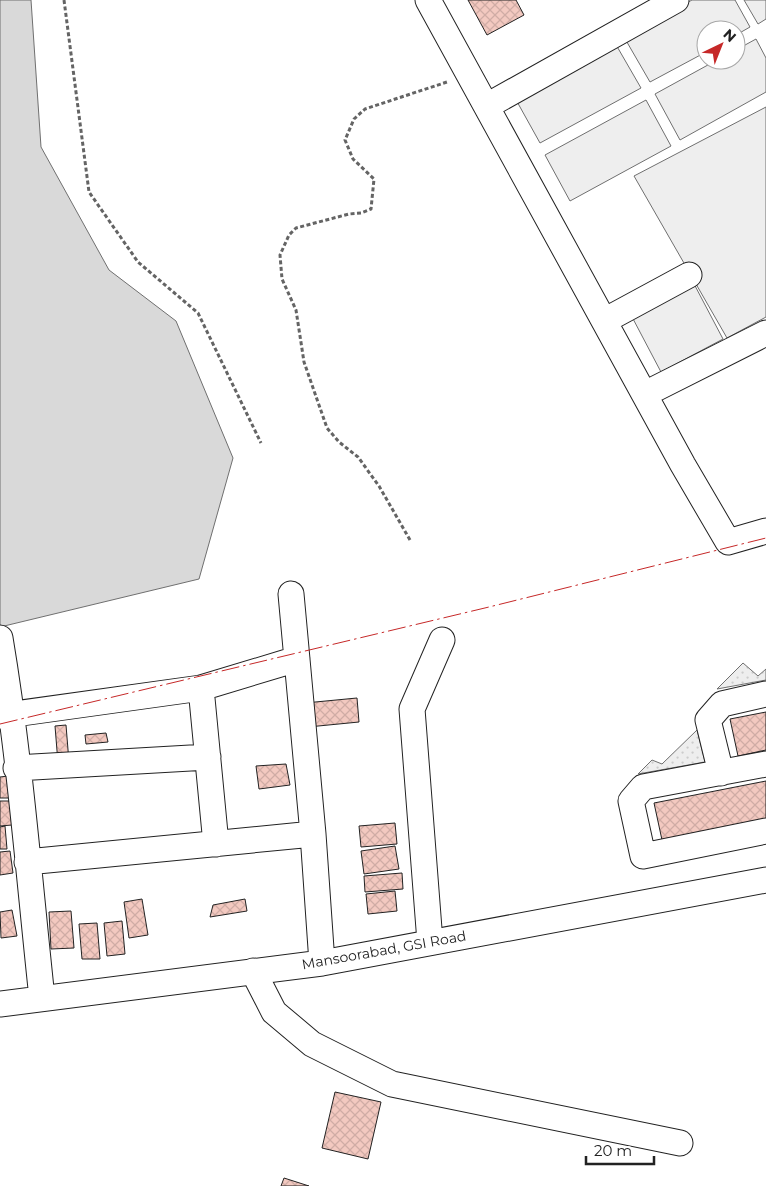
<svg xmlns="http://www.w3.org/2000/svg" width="766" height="1186" font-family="Montserrat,sans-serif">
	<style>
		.green { fill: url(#green-dots); stroke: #6f6f6f }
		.pitch { fill: #eee; stroke: #6f6f6f }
		.water { fill: #d9d9d9; stroke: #6f6f6f }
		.building { fill: url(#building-cross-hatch); stroke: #222 }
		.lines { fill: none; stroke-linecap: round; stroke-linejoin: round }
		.minor-casing { stroke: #222; stroke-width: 27 }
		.path { stroke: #646464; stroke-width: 3; stroke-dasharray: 4 2.5; stroke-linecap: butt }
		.minor { stroke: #fff; stroke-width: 25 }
		.power { stroke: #c62828; stroke-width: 1; stroke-dasharray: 18 4 2.5 4; stroke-linecap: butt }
		.labels { text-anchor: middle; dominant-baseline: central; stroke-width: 4; stroke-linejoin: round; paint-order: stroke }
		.street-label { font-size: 14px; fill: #222; stroke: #fff }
	</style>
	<defs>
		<pattern id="green-dots" width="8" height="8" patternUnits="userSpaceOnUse" patternTransform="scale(1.25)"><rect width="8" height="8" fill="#eee"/><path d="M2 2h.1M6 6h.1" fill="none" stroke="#ccc" stroke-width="1.8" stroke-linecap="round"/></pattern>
		<pattern id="building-cross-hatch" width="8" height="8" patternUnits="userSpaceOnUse" patternTransform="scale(1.25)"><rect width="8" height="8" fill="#f3c9c0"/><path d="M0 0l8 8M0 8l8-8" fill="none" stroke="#d0aca5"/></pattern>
	</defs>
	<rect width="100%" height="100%" fill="#fff"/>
	<!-- green -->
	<path class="green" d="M 743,663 L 758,676 L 766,669 L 766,680 L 717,689 Z
		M 697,730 L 705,762 L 638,774 L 652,760 L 662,764 Z"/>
	<!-- pitch -->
	<path class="pitch" d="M 692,0 L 735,0 L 750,27 L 736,35 L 736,30 L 706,30 L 706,52 L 650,82 L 624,37 Z
		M 744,0 L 766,0 L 766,19 L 758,24 Z
		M 756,39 L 766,58 L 766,92 L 680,140 L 655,94 L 717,60 L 736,60 L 736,50 Z
		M 615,43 L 641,88 L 540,143 L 515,98 Z
		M 646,100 L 671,146 L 570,201 L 545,155 Z
		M 766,107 L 766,317 L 727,338 L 634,176 Z
		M 693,282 L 723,339 L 661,372 L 631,315 Z"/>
	<!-- water -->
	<path class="water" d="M 0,0 L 31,0 L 41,147 L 109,270 L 176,321 L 233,458 L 199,579 L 0,627 Z"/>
	<!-- building -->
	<path class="building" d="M 468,0 L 516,0 L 524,15 L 487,35 Z
		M 357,698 L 359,722 L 308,727 L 305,703 Z
		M 766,712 L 766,750 L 738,756 L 730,719 Z
		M 66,725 L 69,762 L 58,763 L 55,726 Z
		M 106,733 L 108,742 L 86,744 L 85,735 Z
		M 286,764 L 290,785 L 259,789 L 256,766 Z
		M 8,776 L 10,798 L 0,798 L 0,777 Z
		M 766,781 L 766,820 L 662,840 L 654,803 Z
		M 0,801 L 10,801 L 12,825 L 0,826 Z
		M 395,823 L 397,844 L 361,847 L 359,826 Z
		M 5,826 L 7,849 L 0,849 L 0,827 Z
		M 395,846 L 399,869 L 364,874 L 361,851 Z
		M 10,851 L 13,873 L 0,875 L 0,852 Z
		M 402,873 L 403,889 L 365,892 L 364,876 Z
		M 395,891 L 397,911 L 368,914 L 366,894 Z
		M 142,899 L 148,935 L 129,938 L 124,902 Z
		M 245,899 L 247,911 L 210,917 L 213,905 Z
		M 12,910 L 17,936 L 1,938 L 0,912 Z
		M 71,911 L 74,948 L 51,949 L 49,912 Z
		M 122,921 L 125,954 L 107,956 L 104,923 Z
		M 97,923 L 100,959 L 82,959 L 79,924 Z
		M 335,1092 L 381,1102 L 368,1159 L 322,1148 Z
		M 284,1178 L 309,1186 L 281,1186 Z"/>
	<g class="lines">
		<defs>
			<path id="minor" d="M 428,0 L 683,465 L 728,542 L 766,531
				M 487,106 L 676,0
				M 604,321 L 689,275
				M 645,394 L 766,333
				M 291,594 L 313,834 L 322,963
				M 0,638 C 20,757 29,878 42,998
				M 201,688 L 216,844
				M 0,716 L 201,688 L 297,659
				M 766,764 L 643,787 L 631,801 L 643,856 L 766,831
				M 16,768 L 208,757
				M 721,773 L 708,720 L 722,704 L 766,694
				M 27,862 L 313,834
				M 430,942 L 412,709 L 442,640
				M 253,971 L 274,1012 L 312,1044 L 392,1084 L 680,1143
				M 0,1004 L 322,963 L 766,880"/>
		</defs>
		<!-- minor casing -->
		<use href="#minor" class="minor-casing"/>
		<!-- path -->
		<path class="path" d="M 64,0 L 89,192 L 138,262 L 198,313 L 261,443
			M 410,540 L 379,486 L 358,457 L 339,442 L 327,428 L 304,362 L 296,310 L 282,279 L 280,255 L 289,235 L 296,228 L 349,214 L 361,213 L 371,209 L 374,179 L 353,159 L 345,140 L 354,119 L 365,109 L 447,82"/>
		<!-- minor -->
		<use href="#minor" class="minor"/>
		<!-- power -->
		<path class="power" d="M 0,724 L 489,607 L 766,538"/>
	</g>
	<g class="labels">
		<!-- street labels -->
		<g class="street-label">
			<text transform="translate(384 950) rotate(-10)">Mansoorabad, GSI Road</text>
		</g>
	</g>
	<!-- north arrow -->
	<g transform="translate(721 45) rotate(43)"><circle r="24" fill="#ffffff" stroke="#a7a7a7"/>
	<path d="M0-4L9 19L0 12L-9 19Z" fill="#c62828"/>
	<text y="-8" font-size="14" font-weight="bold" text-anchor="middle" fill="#222222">N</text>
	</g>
	<!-- scale -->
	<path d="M586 1156v8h68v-8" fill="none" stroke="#222222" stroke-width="2.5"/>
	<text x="594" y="1156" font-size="15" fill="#222222" stroke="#ffffff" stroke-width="4" paint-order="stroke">20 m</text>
</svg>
